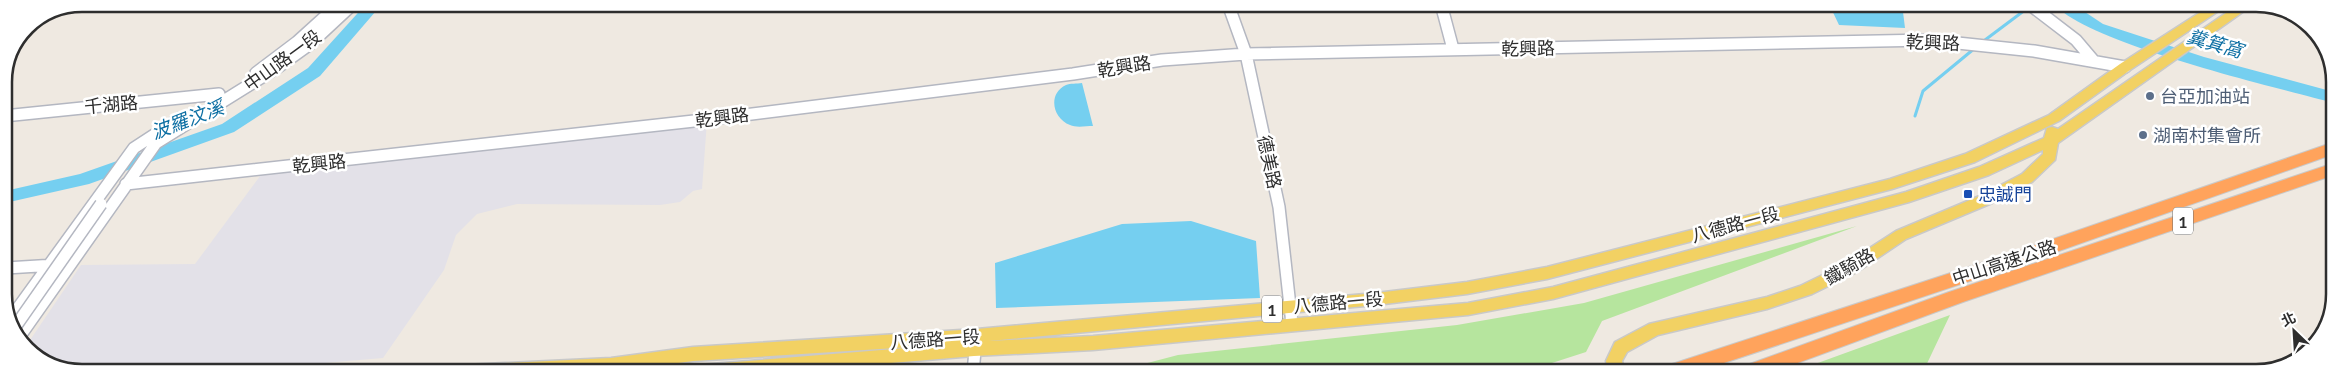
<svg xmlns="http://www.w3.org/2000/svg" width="2339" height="376" font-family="Lato,'Noto Sans TC',sans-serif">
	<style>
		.industrial { fill: #e3e1e8 }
		.green { fill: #b6e59e }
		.water { fill: #75cff0 }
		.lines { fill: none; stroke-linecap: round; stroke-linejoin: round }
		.stream { stroke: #75cff0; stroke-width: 3 }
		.river { fill: #75cff0; fill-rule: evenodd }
		.minor-casing { stroke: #b4b7c1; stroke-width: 14 }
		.major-casing { stroke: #c9c9c9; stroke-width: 3 }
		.highway-casing { stroke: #c9c9c9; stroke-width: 2 }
		.minor { stroke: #fff; stroke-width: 11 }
		.major { fill: #f2d163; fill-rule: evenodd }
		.highway { fill: #ffa35c; fill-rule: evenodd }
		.minor-bridge-casing { stroke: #b4b7c1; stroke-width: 14; stroke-linecap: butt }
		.minor-bridge { stroke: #fff; stroke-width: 11 }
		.service-dot { fill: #5c6f8a; stroke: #fff; stroke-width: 2 }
		.transit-dot { fill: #1a4fb4; stroke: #fff; stroke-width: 2 }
		.labels { text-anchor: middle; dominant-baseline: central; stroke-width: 5; stroke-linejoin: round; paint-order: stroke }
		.shield { fill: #fff; stroke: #6d6d6d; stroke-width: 1 }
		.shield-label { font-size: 16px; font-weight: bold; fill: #2e2e2e }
		.street-label { font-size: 18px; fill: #2e2e2e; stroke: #fff }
		.service-label { font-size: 18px; fill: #4e5e75; stroke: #fff; text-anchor: start }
		.transit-label { font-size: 18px; fill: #164399; stroke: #fff; text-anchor: start }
		.water-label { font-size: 19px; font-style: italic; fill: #0d6fa3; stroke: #fff }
		.rim { fill: none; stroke: #2e2e2e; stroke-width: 2.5 }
	</style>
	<rect width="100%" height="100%" fill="#efe9e1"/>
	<!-- industrial -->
	<path class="industrial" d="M 707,121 L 702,189 L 693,191 L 680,202 L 660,205 L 517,204 L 477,214 L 456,235 L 444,270 L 383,358 L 217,372 L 72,372 L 30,352 L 26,346 L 81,265 L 195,264 L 263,172 Z"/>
	<!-- green -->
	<path class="green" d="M 1857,226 L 1602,321 L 1586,352 L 1524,372 L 1113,372 L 1178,355 L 1457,325 L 1584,303 Z
		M 1950,315 L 1923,372 L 1793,372 Z"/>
	<!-- water -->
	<path class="water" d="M 1829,4 L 1902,4 L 1905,28 L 1839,25 Z
		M 1082,83 L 1093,126 C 1086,126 1076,128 1070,125 C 1053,119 1047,94 1066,85 C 1070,83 1077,84 1082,83 Z
		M 1191,221 L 1256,241 L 1260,298 L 996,308 L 995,263 L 1122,224 Z"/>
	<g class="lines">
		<!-- stream -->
		<path class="stream" d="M 1985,40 L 2025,10
			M 1915,116 L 1923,91 L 1975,48"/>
		<!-- river -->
		<path class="river" d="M 366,4 L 382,4 L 320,76 L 234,132 L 89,184 L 5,203 L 5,191 L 80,174 L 222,124 L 308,68 Z
			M 2055,4 L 2073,4 L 2103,24 L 2204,57 L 2334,92 L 2334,103 C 2282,89 2082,42 2055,4 Z"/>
		<defs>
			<path id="minor" d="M 1228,4 L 1246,54 L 1279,207 L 1292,324
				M 1441,4 L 1453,49
				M 2029,4 L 2076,40 L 2093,60
				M 256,73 L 297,42 L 339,4
				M 4,116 L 219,94
				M 126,184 L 712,119 L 1073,74 L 1162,60 L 1246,54 L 1929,40 L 2034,51 L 2125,67
				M 6,268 L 55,265
				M 10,319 L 134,148 L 180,118
				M 20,336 L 156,143 L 278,67 L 310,44 L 353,4
				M 973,372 L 976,341"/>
			<path id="major" d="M 2213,4 L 2229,4 L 2130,70 L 2059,121 L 1975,162 L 1892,189 L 1547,279 L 1467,294 L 1376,305 L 989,341 L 1093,336 L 1468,303 L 1553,287 L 1906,192 L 1979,167 L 2044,138 L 2047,128 L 2052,127 L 2058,129 L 2239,4 L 2254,4 L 2058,143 L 2055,160 L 2032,182 L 1992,203 L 1906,239 L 1857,272 L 1812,294 L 1767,309 L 1658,335 L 1627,352 L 1622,361 L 1625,372 L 1608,372 L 1606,361 L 1615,342 L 1649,324 L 1767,297 L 1800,286 L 1845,264 L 1896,231 L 1982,195 L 2022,174 L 2043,154 L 2043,150 L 1989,175 L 1909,202 L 1553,299 L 1468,315 L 1093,350 L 974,356 L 784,372 L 691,372 L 693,367 L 699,365 L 943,345 L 693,361 L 612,372 L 457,372 L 459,367 L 465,365 L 611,358 L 693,347 L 977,329 L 1376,293 L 1467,282 L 1547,267 L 1890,179 L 1965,154 L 2049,115 L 2120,64 Z"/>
			<path id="highway" d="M 2334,142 L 2334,154 L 2042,257 L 1697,372 L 1663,372 L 1666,366 L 2030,247 Z
				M 2334,163 L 2334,175 L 1963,302 L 1773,372 L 1741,372 L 1744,366 L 1949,292 Z"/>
		</defs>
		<!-- minor casing -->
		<use href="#minor" class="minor-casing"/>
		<!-- major casing -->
		<use href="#major" class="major-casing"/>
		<!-- highway casing -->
		<use href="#highway" class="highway-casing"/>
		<!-- minor -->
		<use href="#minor" class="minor"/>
		<!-- major -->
		<use href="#major" class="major"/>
		<!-- highway -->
		<use href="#highway" class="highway"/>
		<defs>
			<path id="minor-bridge" d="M 15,327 L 101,204"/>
		</defs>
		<!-- minor-bridge casing -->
		<use href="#minor-bridge" class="minor-bridge-casing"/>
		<!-- minor-bridge -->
		<use href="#minor-bridge" class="minor-bridge"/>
	</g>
	<!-- markers -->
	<g class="service-dot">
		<circle cx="2150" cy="96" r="5"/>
		<circle cx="2143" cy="135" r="5"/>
	</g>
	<rect class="transit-dot" x="1963" y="189" width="10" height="10" rx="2.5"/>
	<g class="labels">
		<!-- shield labels -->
		<g class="shield">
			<rect x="2173" y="207.5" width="20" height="27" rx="4"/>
			<rect x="1262" y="295.5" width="20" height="27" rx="4"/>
		</g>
		<g class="shield-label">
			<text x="2183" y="221">1</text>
			<text x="1272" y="309">1</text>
		</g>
		<!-- street labels -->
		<g class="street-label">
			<text transform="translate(1933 42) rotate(2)">乾興路</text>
			<text transform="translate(1528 48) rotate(-1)">乾興路</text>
			<text transform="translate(282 60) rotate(-36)">中山路一段</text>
			<text transform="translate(1124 66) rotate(-9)">乾興路</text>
			<text transform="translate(111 104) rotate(-5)">千湖路</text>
			<text transform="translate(722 117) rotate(-7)">乾興路</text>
			<text transform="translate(1270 162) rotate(78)">德美路</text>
			<text transform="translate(319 163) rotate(-6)">乾興路</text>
			<text transform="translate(1735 224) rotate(-15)">八德路一段</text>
			<text transform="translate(2004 262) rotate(-18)">中山高速公路</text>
			<text transform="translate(1849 266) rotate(-30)">鐵騎路</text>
			<text transform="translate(1338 302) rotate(-5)">八德路一段</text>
			<text transform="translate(935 339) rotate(-4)">八德路一段</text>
		</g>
		<!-- service labels -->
		<g class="service-label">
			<text x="2160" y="96">台亞加油站</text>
			<text x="2153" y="135">湖南村集會所</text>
		</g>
		<!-- transit labels -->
		<g class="transit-label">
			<text x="1978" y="194">忠誠門</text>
		</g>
		<!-- water labels -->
		<g class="water-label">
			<text transform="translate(2215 43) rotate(16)">糞箕窩</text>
			<text transform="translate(187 119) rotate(-21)">波羅汶溪</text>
		</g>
	</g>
	<!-- crop -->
	<path d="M0 0H2339V376H0ZM82 12H2256A70 70 0 0 1 2326 82V294A70 70 0 0 1 2256 364H82A70 70 0 0 1 12 294V82A70 70 0 0 1 82 12Z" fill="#fff" fill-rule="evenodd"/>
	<path class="rim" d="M82 12H2256A70 70 0 0 1 2326 82V294A70 70 0 0 1 2256 364H82A70 70 0 0 1 12 294V82A70 70 0 0 1 82 12Z"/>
	<!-- north arrow -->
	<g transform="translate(2294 331) rotate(335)" stroke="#ffffff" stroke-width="4" paint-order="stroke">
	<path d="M0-4L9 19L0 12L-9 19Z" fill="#2e2e2e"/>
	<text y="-8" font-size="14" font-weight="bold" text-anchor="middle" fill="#2e2e2e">北</text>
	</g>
</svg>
